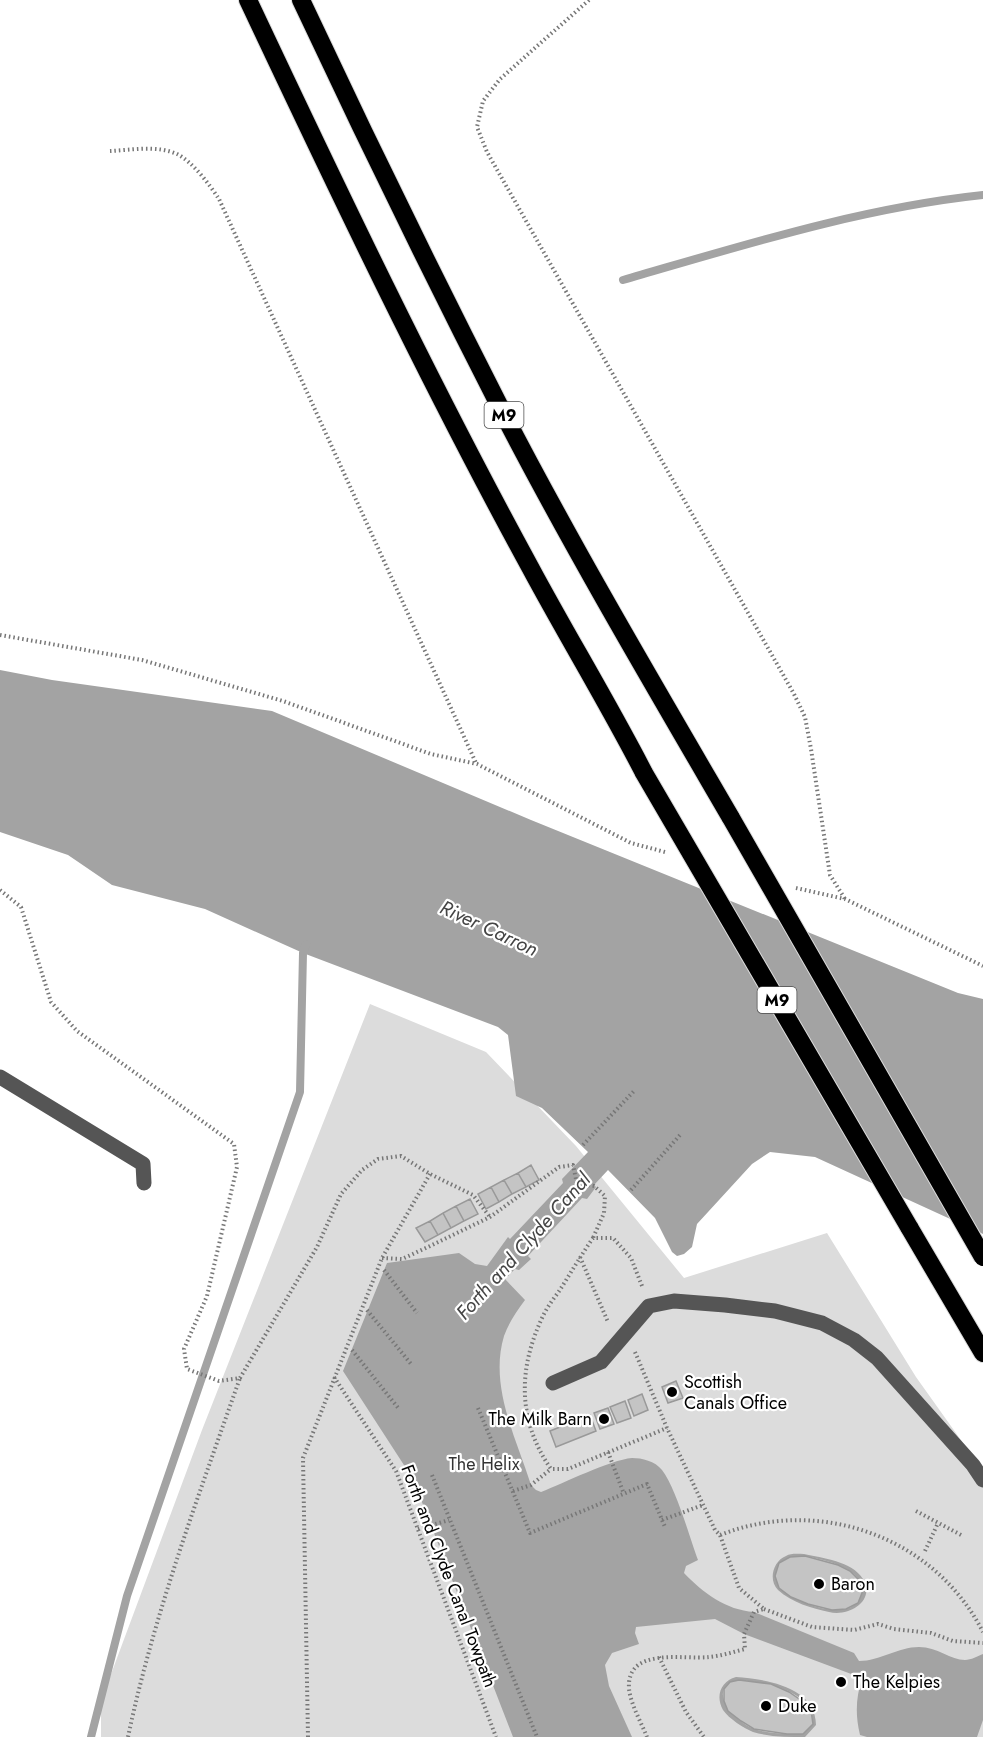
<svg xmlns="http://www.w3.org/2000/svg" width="983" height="1737" font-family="Jost,sans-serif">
<rect width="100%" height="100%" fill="#fff"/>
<path fill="#dcdcdc" d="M370,1004L486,1052L576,1146L684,1278L827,1233L916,1377L983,1471V1737H101V1701L202,1430Z"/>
<path fill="#a3a3a3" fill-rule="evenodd" d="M0,670L52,680L272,711L531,820L958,993L983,999V1234L815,1157L770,1152L752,1164L697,1224L692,1247L684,1254L677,1256L672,1252L655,1218L608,1170L594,1185L596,1187L587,1199L582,1198L528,1256L531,1259L519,1270L515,1269L505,1279L525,1300C517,1311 509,1322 504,1336C489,1386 516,1438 531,1485L536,1490L541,1492C564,1483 610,1460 632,1458C642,1458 655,1461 662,1470C676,1488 689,1536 698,1560L686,1566L684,1573C703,1593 726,1610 754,1612L854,1653L859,1661C880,1661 898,1647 919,1647C937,1647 951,1660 965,1660C971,1660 978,1656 983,1654V1720L977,1737H867L860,1735C855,1714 856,1698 862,1678L744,1634L715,1619L636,1627L635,1633L639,1644L612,1653L605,1665L609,1686L632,1737H513L413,1479L343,1371L387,1263L459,1253L475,1264L487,1266L508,1237L510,1239L563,1183L562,1179L588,1152L542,1108L516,1096L508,1035L498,1027L303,953L205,909L112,885L68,855L0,832Z
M804,1554C822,1558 852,1561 863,1579C876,1601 849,1617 829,1612C812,1608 792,1603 778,1590C768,1580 773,1561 786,1556C791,1553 798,1554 804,1554ZM805,1556C823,1560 848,1564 859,1580C862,1585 863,1592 860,1597C852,1616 826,1610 811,1605C798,1600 786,1585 775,1576L779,1563L790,1557Z
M736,1677C766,1679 816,1687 816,1725L805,1737C788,1737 770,1737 753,1732C744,1728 729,1719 723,1710C715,1696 721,1681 736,1677ZM739,1680C765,1682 813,1690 813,1724L802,1734C787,1734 770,1734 754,1729C736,1722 703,1688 739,1680Z"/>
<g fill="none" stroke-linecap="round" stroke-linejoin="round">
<path stroke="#a3a3a3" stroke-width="8" d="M623,280C741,246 860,208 983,195
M91,1737L127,1596L300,1092L303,953L306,944"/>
</g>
<path fill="#c4c4c4" stroke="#999" stroke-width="1.5" d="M531,1165L539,1180L526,1187L518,1173Z
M518,1173L526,1187L512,1194L504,1180Z
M504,1180L512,1194L499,1202L491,1187Z
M491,1187L499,1202L486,1209L478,1194Z
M470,1199L478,1214L464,1221L456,1206Z
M456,1206L464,1221L451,1228L443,1213Z
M443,1213L451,1228L438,1235L430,1221Z
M430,1221L438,1235L425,1242L416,1228Z
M676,1381L683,1398L668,1403L662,1387Z
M642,1394L648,1410L634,1416L628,1400Z
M625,1401L631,1418L617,1423L610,1407Z
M608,1408L614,1424L600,1429L594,1413Z
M590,1415L596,1431L556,1447L550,1431Z
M805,1556L838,1565L850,1571L860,1581L862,1593L858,1603L846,1609L832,1610L808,1604L791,1597L779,1588L775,1576L779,1563L790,1557Z
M739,1680L771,1684L789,1692L802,1701L811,1711L813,1724L803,1734H787L754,1729L741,1721L728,1711L724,1701V1689L730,1682Z"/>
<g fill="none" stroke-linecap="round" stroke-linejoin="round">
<defs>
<path id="highway" d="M248,0C338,191 429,382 530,567C567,636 608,703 644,773
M301,0C366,139 433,276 503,413C574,550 653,684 731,818
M909,1227L983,1353"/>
</defs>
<use href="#highway" stroke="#dbdbdb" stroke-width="20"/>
<path stroke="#777" stroke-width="4" stroke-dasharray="1.5 3" stroke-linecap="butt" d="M589,0L500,79L483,101L477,127L487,152L794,694L805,717L811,749L830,875L845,899
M110,151C131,150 157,145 177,154C193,162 209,184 219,199L476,763
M0,635L142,660L283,701L431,754L477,764L631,843L665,852
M796,888L845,899L983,966
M0,890L21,907L51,1002L77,1031L234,1144L237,1167L207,1296L184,1349L187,1369L219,1381L240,1378L317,1247L341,1194L362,1170L378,1159L401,1156L430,1174L473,1195L490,1217
M583,1145L635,1090
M631,1190L680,1135
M580,1257L608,1322
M382,1258L402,1259L428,1247L490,1217L559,1167L573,1165L577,1184L594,1186L605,1196L604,1213L593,1238
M384,1270L417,1313
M642,1286L631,1258L613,1238H593C582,1254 573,1269 563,1285C557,1295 548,1305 543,1316C518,1368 517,1420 551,1469H568L667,1428
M367,1310L411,1364
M352,1350L399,1409
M635,1352L667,1428L715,1530L720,1535C819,1496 934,1536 983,1632
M334,1377L396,1471L496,1737
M478,1408L530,1533L647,1484L665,1527
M608,1452L624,1494
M432,1475L537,1737
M513,1491L531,1485L551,1469
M916,1511L963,1536
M662,1520L703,1505
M418,1529L449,1520
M925,1551L938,1523
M764,1609L812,1627L854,1630L878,1624L894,1629L931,1633L953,1641L983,1643
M659,1657L686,1712L704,1737
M128,1737C154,1614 198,1497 240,1378
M308,1737L303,1458L382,1258L430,1174
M647,1737C641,1722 631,1705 629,1689C626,1646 684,1660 709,1657C721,1656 733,1652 745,1649L744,1634L754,1612L764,1609L739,1588L720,1535"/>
<path stroke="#555" stroke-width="15" d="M0,1077L143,1164L144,1183
M553,1383L601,1362L649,1306L674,1301L725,1305L775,1311L822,1323L854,1340L877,1358L973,1465L983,1480"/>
<use href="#highway" stroke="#000" stroke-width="18"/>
<defs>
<path id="highway-bridge" d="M644,773L909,1227
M731,818L983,1257"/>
</defs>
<use href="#highway-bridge" stroke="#dbdbdb" stroke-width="20" stroke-linecap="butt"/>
<use href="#highway-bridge" stroke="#000" stroke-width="18"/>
</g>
<g fill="#000" stroke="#fff" stroke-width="2">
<circle cx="672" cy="1392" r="6"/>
<circle cx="604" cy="1419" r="6"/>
<circle cx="819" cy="1584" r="6"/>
<circle cx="841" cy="1682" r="6"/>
<circle cx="766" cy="1706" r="6"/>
</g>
<g text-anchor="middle" stroke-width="4.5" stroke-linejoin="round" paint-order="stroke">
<g fill="#fff" stroke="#4c4c4c" stroke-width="1.5">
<rect x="484.5" y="402" width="39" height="26" rx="4.5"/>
<rect x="757.5" y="987" width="39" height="26" rx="4.5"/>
</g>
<g font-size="16" font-weight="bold" fill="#000">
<text x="504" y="421">M9</text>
<text x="777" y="1006">M9</text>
</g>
<g font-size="18" fill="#000" stroke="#fff" text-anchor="start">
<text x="684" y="1388">Scottish<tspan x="684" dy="21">Canals Office</tspan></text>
<text x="592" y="1425" text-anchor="end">The Milk Barn</text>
<text x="831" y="1590">Baron</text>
<text x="853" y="1688">The Kelpies</text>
<text x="778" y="1712">Duke</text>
</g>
<g font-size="18" fill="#333" stroke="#fff">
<text x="484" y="1470">The Helix</text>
</g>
<g font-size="18" fill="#000" stroke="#fff">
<text transform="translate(449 1576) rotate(69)" y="6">Forth and Clyde Canal Towpath</text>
</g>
<g font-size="20" font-style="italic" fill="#444" stroke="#fff">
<text transform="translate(489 928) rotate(25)" y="7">River Carron</text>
<text transform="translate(523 1246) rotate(-48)" y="7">Forth and Clyde Canal</text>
</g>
</g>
</svg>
